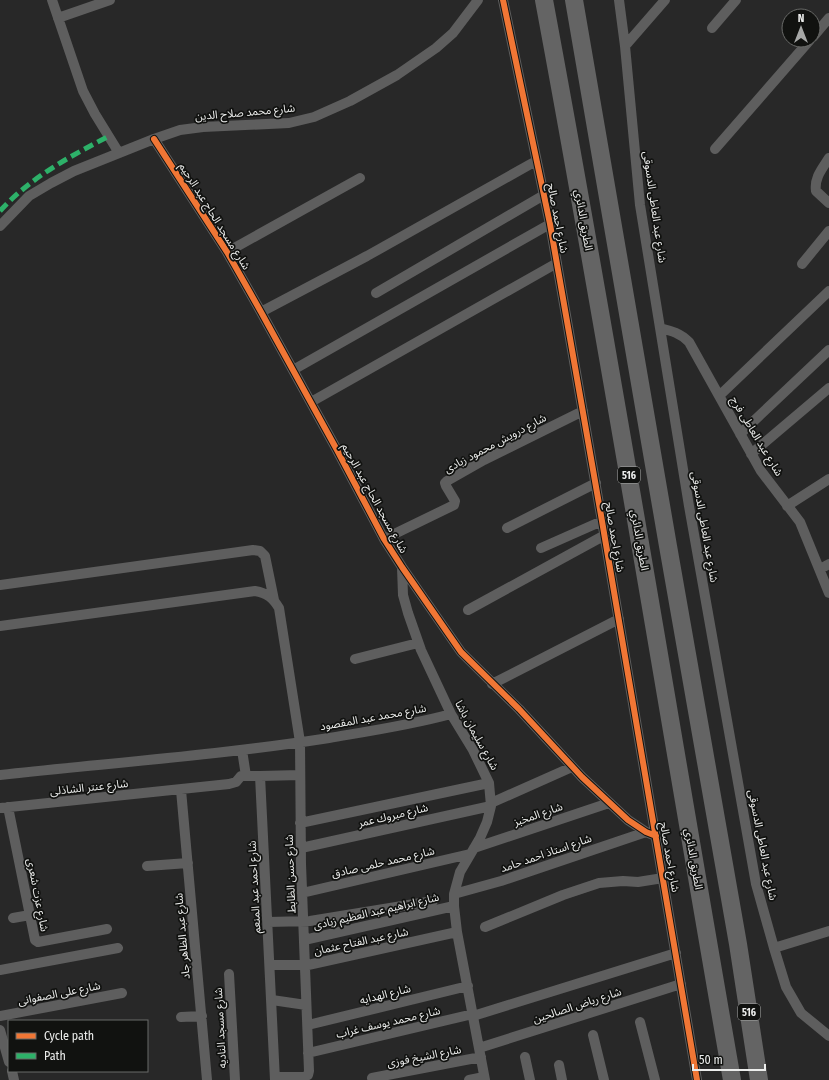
<svg xmlns="http://www.w3.org/2000/svg" width="829" height="1080" font-family="'Fira Sans Condensed','Noto Sans Arabic',sans-serif">
<rect width="100%" height="100%" fill="#282828"/>
<g fill="none" stroke-linecap="round" stroke-linejoin="round">
<path stroke="#5e5e5e" stroke-width="10" d="M52,0L83,91L95,114L119,153
M503,0L550,224L602,521L697,1080
M619,0L625,46L640,205L689,506L756,884L774,948L786,987L801,1013L829,1036
M58,18L110,0
M712,28L736,0
M813,37L829,18
M625,46L665,0
M154,139L227,252L261,312L337,450L384,539L402,567L461,652L519,709L582,777L628,820L646,832L656,836
M715,149L810,40
M829,158C822,169 814,178 816,191L829,203
M0,226L29,196L51,183L74,171L154,139L180,130L203,127L289,123L314,117L350,101L397,75L436,48L453,33L478,0
M227,252L360,178
M802,264L829,231
M376,293L544,195
M261,312L367,256L536,161
M660,328C672,331 680,333 689,342L761,471L800,522L829,593
M293,370L550,224
M719,396L829,291
M311,402L557,263
M740,434L829,350
M751,454L829,388
M787,506L829,479
M507,528L596,483
M384,539L454,505L455,501L446,486L445,483L447,481L484,460L583,411
M541,548L602,521
M402,567L403,595L408,613L421,650L451,714L473,750L489,783L491,806L487,822L480,838L460,872L454,894V906L457,932L485,1080
M820,569L829,564
M0,585L253,550L260,551L265,556L274,600
M468,610L605,535
M0,626L255,591C267,593 273,598 279,608L300,742L301,864L309,1071L308,1075L304,1077H275
M355,659L418,643
M492,684L619,619
M242,750L246,776
M0,775C110,763 220,755 329,738C370,731 411,725 451,714
M260,776L300,775
M181,790L207,1080
M491,803L572,767
M8,807L35,940L38,942L107,929
M0,808L229,784L236,782L241,776H260L275,1080
M300,823L489,783
M301,848L491,806
M474,848L609,803
M147,866L188,863
M302,893L470,854
M454,894L501,881L646,832
M13,918L30,915
M268,922L310,921L433,901
M485,927L563,895L599,883L623,881L638,882L663,878
M304,940L454,906
M774,948L829,931
M270,965H308L457,932
M0,970L118,948
M229,974L235,1080
M272,1000L306,1005
M0,1016L122,993
M473,1016L676,953
M181,1017L202,1016
M640,1022L655,1080
M308,1025L468,986
M0,1030L9,1062
M593,1035L604,1080
M479,1048L681,984
M308,1053L473,1014
M525,1057L530,1080
M559,1065L562,1080
M12,1071L14,1080
M372,1078L481,1057
M469,1080L484,1077"/>
<path stroke="#646464" stroke-width="18" d="M544,0C611,359 669,720 732,1080
M574,0L668,546L738,944L759,1080"/>
<path stroke="#2db169" stroke-width="5" stroke-dasharray="10 5" stroke-linecap="butt" d="M0,211C31,177 69,157 109,136"/>
<defs>
<path id="cycleway" d="M503,0L550,224L602,521L697,1080
M154,139L227,252L261,312L337,450L384,539L402,567L461,652L519,709L582,777L628,820L646,832L656,836"/>
</defs>
<use href="#cycleway" stroke="#111210" stroke-width="8"/>
<use href="#cycleway" stroke="#f07635" stroke-width="6"/>
</g>
<g text-anchor="middle" stroke-width="3.5" stroke-linejoin="round" paint-order="stroke">
<g fill="#111210" stroke="#aaabaa" stroke-width="1">
<rect x="618" y="467" width="22" height="16" rx="3"/>
<rect x="738" y="1004" width="22" height="16" rx="3"/>
</g>
<g font-size="10" font-weight="bold" fill="#ecedec">
<text x="629" y="479">516</text>
<text x="749" y="1016">516</text>
</g>
<g font-size="11" fill="#ecedec" stroke="#111210">
<text transform="translate(245 112) rotate(-5)" y="4">شارع محمد صلاح الدين</text>
<text transform="translate(655 207) rotate(82)" y="4">شارع عبد العاطى الدسوقى</text>
<text transform="translate(215 216) rotate(58)" y="4">شارع مسجد الحاج عبد الرحيم</text>
<text transform="translate(558 218) rotate(79)" y="4">شارع احمد صالح</text>
<text transform="translate(584 220) rotate(80)" y="4">الطريق الدائري</text>
<text transform="translate(757 436) rotate(59)" y="4">شارع عبد العاطى فرج</text>
<text transform="translate(495 443) rotate(-28)" y="4">شارع درويش محمود زبادى</text>
<text transform="translate(375 498) rotate(61)" y="4">شارع مسجد الحاج عبد الرحيم</text>
<text transform="translate(705 527) rotate(80)" y="4">شارع عبد العاطى الدسوقى</text>
<text transform="translate(615 537) rotate(80)" y="4">شارع احمد صالح</text>
<text transform="translate(640 540) rotate(80)" y="4">الطريق الدائري</text>
<text transform="translate(373 717) rotate(-10)" y="4">شارع محمد عبد المقصود</text>
<text transform="translate(477 735) rotate(61)" y="4">شارع سليمان باشا</text>
<text transform="translate(89 787) rotate(-6)" y="4">شارع عنتر الشاذلى</text>
<text transform="translate(538 814) rotate(-19)" y="4">شارع المخبز</text>
<text transform="translate(393 815) rotate(-13)" y="4">شارع مبروك عمر</text>
<text transform="translate(763 845) rotate(79)" y="4">شارع عبد العاطى الدسوقى</text>
<text transform="translate(546 853) rotate(-19)" y="4">شارع استاذ احمد حامد</text>
<text transform="translate(670 857) rotate(80)" y="4">شارع احمد صالح</text>
<text transform="translate(694 859) rotate(80)" y="4">الطريق الدائري</text>
<text transform="translate(383 862) rotate(-13)" y="4">شارع محمد حلمى صادق</text>
<text transform="translate(290 874) rotate(-92)" y="4">شارع حسن الظابط</text>
<text transform="translate(254 887) rotate(-93)" y="4">شارع احمد عبد المنعم</text>
<text transform="translate(38 895) rotate(79)" y="4">شارع عزت شعرى</text>
<text transform="translate(376 911) rotate(-13)" y="4">شارع ابراهيم عبد العظيم زبادى</text>
<text transform="translate(182 936) rotate(-95)" y="4">شارع عبد الظاهر جاد</text>
<text transform="translate(361 941) rotate(-12)" y="4">شارع عبد الفتاح عثمان</text>
<text transform="translate(59 993) rotate(-11)" y="4">شارع على الصفوانى</text>
<text transform="translate(385 994) rotate(-14)" y="4">شارع الهدايه</text>
<text transform="translate(577 1005) rotate(-18)" y="4">شارع رياض الصالحين</text>
<text transform="translate(388 1022) rotate(-13)" y="4">شارع محمد يوسف غراب</text>
<text transform="translate(220 1028) rotate(-93)" y="4">شارع مسجد الناديه</text>
<text transform="translate(424 1056) rotate(-11)" y="4">شارع الشيخ فوزى</text>
</g>
</g>
<rect x="8" y="1020" width="140" height="52" fill="#111210" stroke="#696a68"/>
<rect x="16" y="1033" width="20" height="6" fill="#f07635" stroke="#696a68"/>
<text x="44" y="1040" font-size="12" fill="#ecedec">Cycle path</text>
<rect x="16" y="1053" width="20" height="6" fill="#2db169" stroke="#696a68"/>
<text x="44" y="1060" font-size="12" fill="#ecedec">Path</text>
<g transform="translate(801 28)"><circle r="19" fill="#111210" stroke="#696a68"/>
<path d="M0-3L7 15L0 10L-7 15Z" fill="#a7a8a7"/>
<text y="-6" font-size="11" font-weight="bold" text-anchor="middle" fill="#ecedec">N</text>
</g>
<path d="M693 1064v6h72v-6" fill="none" stroke="#ecedec" stroke-width="2"/>
<text x="699" y="1064" font-size="12" fill="#ecedec" stroke="#111210" stroke-width="3" paint-order="stroke">50 m</text>
</svg>
